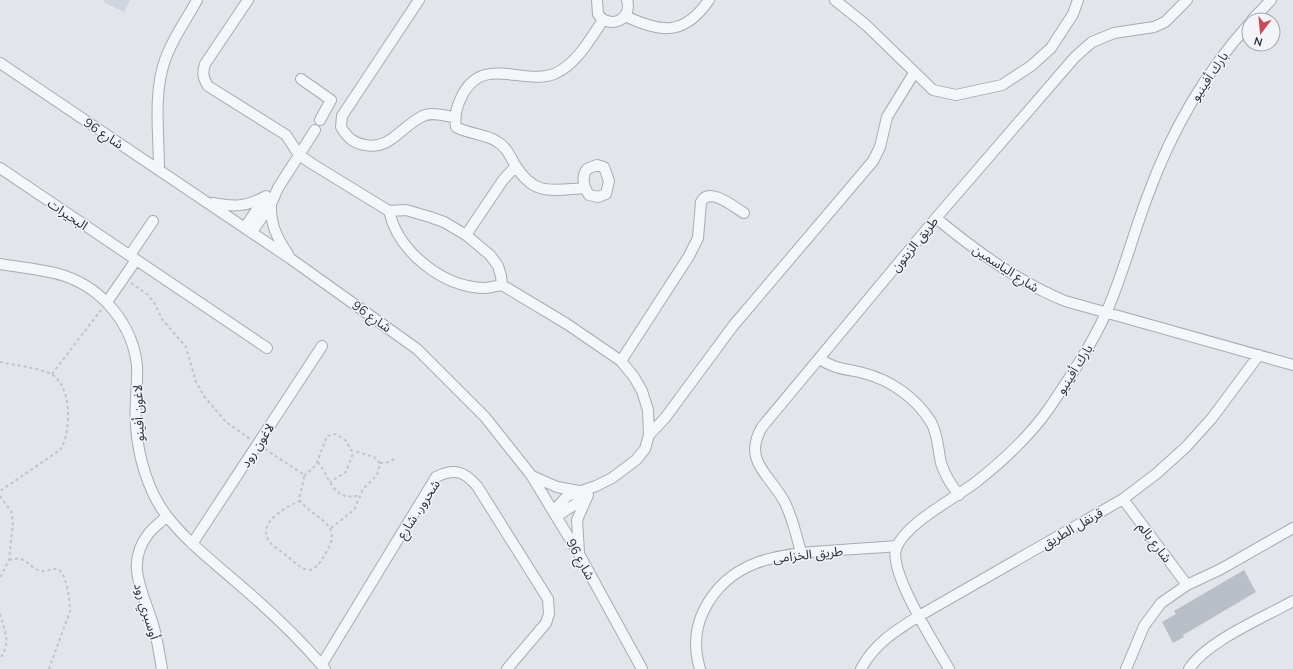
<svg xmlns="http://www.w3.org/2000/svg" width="1293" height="669" font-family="'Nunito Sans','Noto Sans Arabic',sans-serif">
<rect width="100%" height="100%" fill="#e2e5ea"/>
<path fill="#d0d4dc" d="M104,0H130L124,12L103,2Z"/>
<path fill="#b9bec7" d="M1244,570L1256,592L1183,635L1184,637L1173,643L1162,622L1176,614L1174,611Z"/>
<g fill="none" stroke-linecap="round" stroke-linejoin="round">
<defs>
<path id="minor" d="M248,0L205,64C202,73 203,78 208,86L286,135L299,155L314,165L389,211L406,210L430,217L444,222L466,235L490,255L498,266L501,276L502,285L567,324L621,361L634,377L642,391L648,410L649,435L645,449L636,460L612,478L596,486L567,496L554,511
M419,0L342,116L341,127C347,137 353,143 365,145C390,150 401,127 421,117C430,111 444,116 454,117
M597,0L598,14C609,30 633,20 627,0
M835,0L866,25L933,90L956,95L1002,85L1031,66L1051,48L1073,14L1078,0
M625,16C662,33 684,36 709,0
M1252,20L1271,0
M0,63L291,259L417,349L485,417L531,475L579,554L642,669
M301,79L331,100L320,120
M597,165L604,167L609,181L606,194L598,197L589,195C584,187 581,177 587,169Z
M0,168L267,348
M159,170C159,134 153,94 165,60C172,39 187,19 197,0
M585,188C552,190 535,197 515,165C510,156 506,146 496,141C486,134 468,134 456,127C454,116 456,108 461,98C481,53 523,86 554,74C576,65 591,38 603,20
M213,203C233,207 247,207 266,196
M271,204C270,224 277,238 288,254
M389,211C398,251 442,287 484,288C490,288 496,286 502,285
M936,218C976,251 1017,281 1065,301L1293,365
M245,227L264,199
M252,232L271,204L278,188L315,130
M466,235L503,180L516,166
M130,255L153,221
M0,264C22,268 44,269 65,276C103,289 133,325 137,366C138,386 134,406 136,426C138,456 148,492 167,516C186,541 211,560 235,581C267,608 298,637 325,669
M107,302L136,260
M820,359C834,369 847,369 863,373C891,380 916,398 931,422C938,434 938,450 941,463C945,476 951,485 959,495
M621,361L689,256L698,238L701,202C709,186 734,207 744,213
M649,435L665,418L733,326L873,161L880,147L887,117L914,73
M532,476L557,487L579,491
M1123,499L1187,585
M557,516L585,498
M192,544L322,346
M579,552L577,520L588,495
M801,553C797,537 793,520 786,505C773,476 741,463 762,427L936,218L1075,57L1092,42L1114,33L1154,27L1165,22L1187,0
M322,664L436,477C454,468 464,471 477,486L548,599L549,614L546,623L507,669
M162,669C159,653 157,636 152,621C142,590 125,563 149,533C154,527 161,522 167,516
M700,669C694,649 695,628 704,610C729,560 778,554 827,551C850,549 874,548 897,546
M861,669C874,644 895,631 919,616L1123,499L1156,474L1186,447L1212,418L1259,355
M949,669C936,646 889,573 896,549C904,524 954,499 976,482C1004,460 1030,436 1050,407C1070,377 1091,346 1106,313C1123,275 1133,234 1148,195C1171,132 1204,74 1249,24
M1126,669L1144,626L1161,603L1187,585L1221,569L1293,528
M1189,669C1207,641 1263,618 1293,601"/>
</defs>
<use href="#minor" stroke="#a7abb4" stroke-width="12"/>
<path stroke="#c0c3c9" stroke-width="2" stroke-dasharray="3 3" stroke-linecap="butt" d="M131,283L148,295L155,304L162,319L186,347L196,382L204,396L226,422L250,439
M0,362C14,365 39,368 51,374C72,385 72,432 60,450L0,491
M52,374L101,310
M265,449L303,474L304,478L299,499C312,519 344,522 327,551C322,559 319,567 310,570C300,569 294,562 287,556C281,551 269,544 267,537C260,521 289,505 300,501
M318,462C331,479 333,503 360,495
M380,463L390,462L396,457
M304,476L316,465L327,436L336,434L346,441L353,453L346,472L330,482
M0,496L11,511L13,522L9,560L0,578
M331,528L354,510L363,489L377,475L380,463L374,457L354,451
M9,560C27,555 27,567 41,571C46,572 52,568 57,569C67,572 70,602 70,611L49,669
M0,614C4,629 12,644 0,658"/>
<use href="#minor" stroke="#f5f6f9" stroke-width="10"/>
</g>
<g text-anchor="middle" stroke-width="3" stroke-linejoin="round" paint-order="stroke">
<g font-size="13" fill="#2a3142" stroke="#f2f4f8">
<text transform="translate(1209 76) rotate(-56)" y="5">بارك أفينيو</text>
<text transform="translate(104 133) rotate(34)" y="5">شارع 96</text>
<text transform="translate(68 214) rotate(34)" y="5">البحيرات</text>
<text transform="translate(914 244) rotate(-51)" y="5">طريق الزيتون</text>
<text transform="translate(1006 268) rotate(33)" y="5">شارع الياسمين</text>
<text transform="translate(372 316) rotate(35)" y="5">شارع 96</text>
<text transform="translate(1074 369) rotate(-58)" y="5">بارك أفينيو</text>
<text transform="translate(138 413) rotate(-92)" y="5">لاغون أفينو</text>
<text transform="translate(257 445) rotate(-57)" y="5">لاغون رود</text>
<text transform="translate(418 509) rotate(-57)" y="5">شحرور، شارع</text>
<text transform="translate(1072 528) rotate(-30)" y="5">قرنفل الطريق</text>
<text transform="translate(1155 542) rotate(53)" y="5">شارع بالم</text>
<text transform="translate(808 554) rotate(-6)" y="5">طريق الخزامى</text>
<text transform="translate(581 559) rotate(61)" y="5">شارع 96</text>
<text transform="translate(147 611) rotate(73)" y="5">أوسبري رود</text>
</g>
</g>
<g transform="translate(1261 32) rotate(196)"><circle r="19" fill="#f2f4f8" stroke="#a2a6af"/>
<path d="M0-3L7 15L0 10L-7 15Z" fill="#cd4955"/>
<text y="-6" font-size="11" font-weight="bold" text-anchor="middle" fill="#2a3142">N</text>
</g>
</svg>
